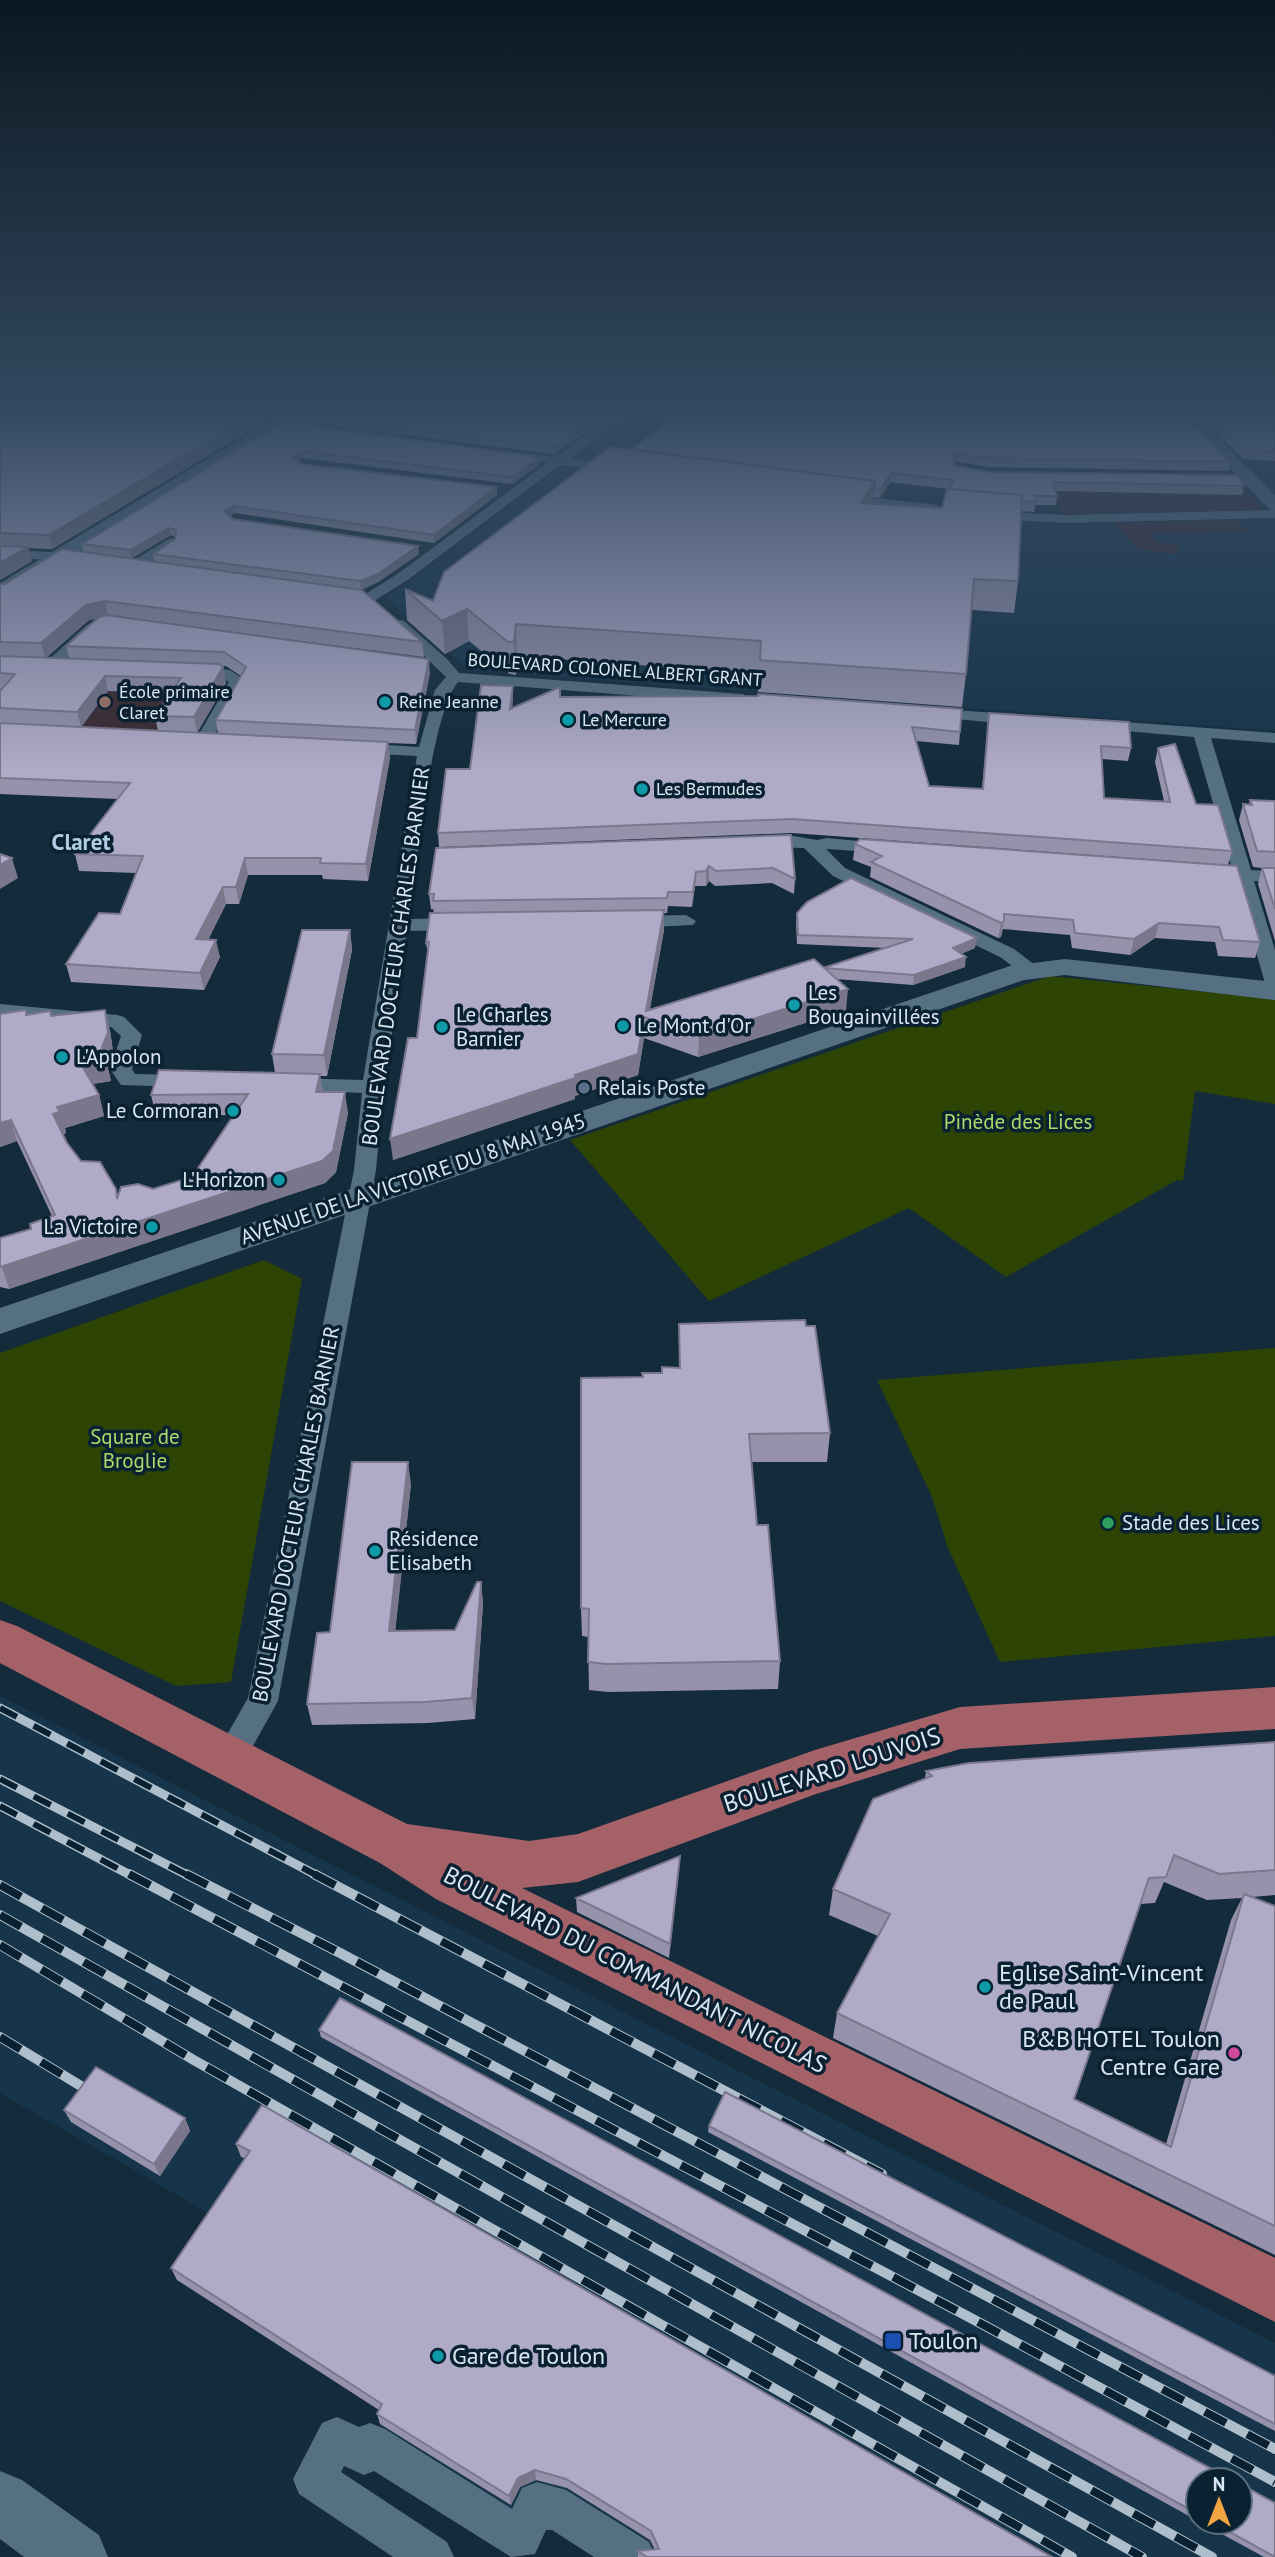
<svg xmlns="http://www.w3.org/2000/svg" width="1275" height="2557" font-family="'PT Sans',sans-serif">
<rect width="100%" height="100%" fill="#142b3c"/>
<path fill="#16344a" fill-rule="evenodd" d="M565,465L1007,522L1068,524L1275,521V731L469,670L386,598Z
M0,1696L1275,2343V2557H634L551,2506L520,2539L370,2444L385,2415L217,2218L0,2093ZM1198,2480H1240V2522H1198Z"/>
<path fill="#3c2a32" d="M1033,483L1242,485L1263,508L1258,510L1063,514L1060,506L1041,505Z
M1237,520L1248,532L1150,534L1156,542L1180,545L1175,554L1137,549L1114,523Z
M0,672L216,678L184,733L0,724Z"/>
<path fill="#2d4405" d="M1050,976L1275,999V1104L1195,1091L1183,1181L1177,1180L1006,1277L909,1208L709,1301L570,1140Z
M264,1260L302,1279L231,1682L176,1686L0,1601V1353Z
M1275,1348V1636L1000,1662L948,1548L932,1497L877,1380Z"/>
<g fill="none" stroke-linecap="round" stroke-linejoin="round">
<path fill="#567083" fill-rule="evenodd" d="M616,414L627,416L569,459L618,465L622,466V472L560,465L409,579L374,601H364V595L399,573L547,463L504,457V451L555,457Z
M841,494L937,505L943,509L937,513L836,501V495Z
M1275,510V518L1066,523L987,519L981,515L987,511L1066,515Z
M170,538L175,539V545L141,568H131V562Z
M0,549L80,554L87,558L80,562L0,557Z
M399,620L404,621L447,659L459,673L743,694L751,699L743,704L458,682C431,714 416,870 409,919L460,918L470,924L460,930L407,931L384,1087L376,1170L278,1701L240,1769L229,1773L218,1769L213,1759L248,1698L354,1170L362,1093L290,1090L282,1089L279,1084L282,1079L290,1078L363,1080L417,756L357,753L349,748L357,743L419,747L435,690L446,677L394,627L392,624L394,621Z
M92,624L99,628L97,631L56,668H46L43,665L46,662L87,625Z
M192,666L230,670L246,681L211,741L203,746L195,741L229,682L221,677L187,674L184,671L187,668Z
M929,708L1022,715L1030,720L1022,725L923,716L921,713Z
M1097,720L1275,733V743L1211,738L1251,870L1275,871V883L1254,881L1275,950V989L1268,987L1265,983L1235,880L1208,879L1199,873L1208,867L1232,869L1194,737L1091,728L1089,725L1091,722Z
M794,836L817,840L827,838L892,844L895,848L892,852L886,853L826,849L845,868L1014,949L1040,969L1037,973C1022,977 1012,965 1000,957L833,876L804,848L758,847L749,842L758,837Z
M686,915L696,921L693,925L630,928L620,922L630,916Z
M0,1004L117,1015L124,1017L142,1035L132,1069L135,1074L187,1075L195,1076L198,1081L195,1086L187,1087L121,1085L110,1069L121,1036L111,1027L0,1016Z
M337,2417L359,2427L370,2423L385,2429L512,2509L522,2488L537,2482L566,2490L649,2542L656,2557H594L552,2530H546L535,2554L511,2557L374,2471L364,2475L344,2466L341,2472L447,2542L454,2557H393L299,2494L293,2479L322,2423Z"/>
<path fill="#567083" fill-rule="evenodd" d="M283,414H303L7,596L0,598V583Z
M1177,414H1195L1275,495V511L1269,509Z
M1065,959L1275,982V1000L1065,975L1024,980L0,1334V1308L1010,966Z
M0,2471L22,2480L99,2535L108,2557H24L0,2539Z"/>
<path fill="#a56168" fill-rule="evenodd" d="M0,1620L17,1626L407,1824L529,1841L578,1834L815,1750L960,1707L1275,1687V1729L960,1749L816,1794L578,1882L522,1888L1275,2258V2322L436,1899L380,1863L0,1663Z"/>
<defs>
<path id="rail-far1" d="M0,1708L318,1876
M0,1779L189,1876
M0,1806L132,1876"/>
<path id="rail" d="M129,1874L967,2316L1275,2482
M186,1874L342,1954L1275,2449
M314,1874L882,2174
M0,1885L1212,2557
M0,1915L1142,2557
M0,1945L192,2059L1072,2557
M0,2037L81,2086"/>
</defs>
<use href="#rail-far1" stroke="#aebecb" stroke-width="9"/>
<use href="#rail" stroke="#aebecb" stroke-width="10"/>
<use href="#rail-far1" stroke="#0a2131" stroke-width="6" stroke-dasharray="19" stroke-linecap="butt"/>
<use href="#rail" stroke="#0a2131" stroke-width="8" stroke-dasharray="24" stroke-linecap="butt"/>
</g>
<path fill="#9692ac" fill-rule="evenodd" d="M0,414H259L260,424L52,549L28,548L32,561L0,580Z
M304,414L600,422L554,454L305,422L309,425L539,465L512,484L302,458L298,461L301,464L497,487V495L434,543L235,513L230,516L233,519L418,546L419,554L378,582L361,590L422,642L424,657L108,616L430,673L416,744L388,743L390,758L368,881L323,879L322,875H248L239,904H226L208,940L220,957L204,990L71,982L66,964L120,914L136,873L79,871L75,854L118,799L0,794V691L2,689H0V584H5L83,552L82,544ZM171,535L175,537V539L153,554L154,561L132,558ZM99,618L66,646L69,658H46L89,620ZM220,666H226L241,676L216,720L218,734L197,733L226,683L223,667ZM108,691L170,693L155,716L158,731L81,727Z
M672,414H1184L1230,462L1229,471L989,467L958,462L954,464L955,466L990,472L1244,486L1242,495L1056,491L1057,496L1056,505H1035L1034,512L1021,511L1018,581L1014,613L972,610L966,674L962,707L758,692L759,674L517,656L516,675L510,674L469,641L445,654L407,620L405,589L433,601L674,417ZM890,482L948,489L942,508L873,504V497L880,498Z
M1198,414H1275V461L1243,459Z
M758,696L960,732L959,745L916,741L929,786L982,789L989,713L1131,748L1128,761L1102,759L1104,798L1164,801L1155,762L1158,748L1196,804L1232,851L1228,865L792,833L439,847L438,833L470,769L513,698L512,708L561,697Z
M1250,800L1275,801V941L1258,884L1262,868L1253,867L1239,820L1243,804L1249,805Z
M791,835L795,879L794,894L772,883L715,886L709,881L706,886H695L692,907L668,906L667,913H664V930L650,1009L823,968L886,948L797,944L796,923L797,913L975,948L961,954L965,967L913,985L836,979L846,1010L698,1057L644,1038L638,1075L575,1096V1099L393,1160L417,1038L428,956L426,943L434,913L433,909H431L429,894Z
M855,844L1237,866L1260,942L1255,958L1218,956L1215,942L1155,938L1130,955L1072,948L1070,935L1003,929L1001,937L998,938L870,877L871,867L853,860Z
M350,930L352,950L327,1076H320L323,1092L348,1113L336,1172L325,1183L9,1289L0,1287V1238L31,1229L52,1216L17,1141L0,1147L27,1015L50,1011L52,1016L110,1030L113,1052L108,1068L111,1081L93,1084L99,1095L104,1116L65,1128L66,1133L63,1135L67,1143L81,1161L116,1189L118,1196L153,1189L192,1177L233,1115L156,1116L151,1095L275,1073L272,1054Z
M679,1324L830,1433L827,1462H752L757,1525L780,1661L778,1689L608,1692L589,1690L588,1637L582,1636L581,1608L642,1377L662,1373L679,1368Z
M411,1484L395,1631L455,1630L481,1582L483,1604L475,1719L428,1723L312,1725L307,1704L330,1632Z
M1275,1742V1895L1252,1897L1275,1906V2255L833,2038L837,2013L878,1936L829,1915L833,1889L925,1779L926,1771ZM1164,1882L1207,1900L1242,1898L1231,1920L1166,2144L1074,2099L1140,1904L1155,1903Z
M679,1870L669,1958L577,1912L576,1898Z
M319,2030L1198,2480V2521L321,2037Z
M262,2105L1052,2557H638V2551L655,2550L650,2540L567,2488L536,2480L520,2487L511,2505L380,2424L377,2414L379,2410L177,2280L171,2268L245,2158L241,2157L236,2144Z
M64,2110L185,2118L190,2131L160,2176L71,2122Z
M709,2126L1275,2376V2431L708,2132Z
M1200,2522H1240L1275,2557H1264Z"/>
<path fill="#7a778c" d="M254,414H259L260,424L52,549L49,535Z
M600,415V422L554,454V447Z
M301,451L302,458L294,464L293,457Z
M959,454L958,462L952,464L953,455Z
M539,457V465L512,484V477Z
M891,473L890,482L880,498L881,489Z
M875,481L872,510L861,503Z
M497,487V495L434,543V535Z
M234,506L235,513L226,519L224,511Z
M169,528L171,535L131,558L130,550Z
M418,546L419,554L378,582L361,590L360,581Z
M28,547L32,561L0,580V563Z
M105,601L108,615L89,620L45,658L41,643L86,605Z
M467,609L469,641L445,654L442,621Z
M516,624L517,656L516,675L514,642Z
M429,659L430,673L416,744L415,730Z
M223,667L226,683L197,733L194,717Z
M105,676L108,691L81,727L77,712Z
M513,686V698L511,722L510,709Z
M388,742L390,758L368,881L366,864Z
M12,858L18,878L0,889V865Z
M245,858L248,875L239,904L236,887Z
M709,866V881L706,886V871Z
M696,872L695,886L692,907L693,892Z
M223,887L226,904L199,956L196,939Z
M664,910V930L648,1018L646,1011Z
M1004,921L1001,937L998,938L1001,923Z
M1159,923L1155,938L1130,955L1134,939Z
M350,930L352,950L327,1076L324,1055Z
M977,938L975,948L952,957L953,948Z
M216,940L220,957L204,990L200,973Z
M966,957L965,967L913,985L914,975Z
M848,989L846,1010L698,1057L699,1036Z
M105,1010L110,1030L113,1052L108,1068L111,1081L86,1085L81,1064L102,1047Z
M644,1017V1038L638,1075L575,1096V1099L393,1160L390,1139L575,1075Z
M320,1074L323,1094L316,1092Z
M345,1092L348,1113L336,1172L325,1183L9,1289L2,1267L322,1161Z
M99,1095L104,1116L65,1128L66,1133L59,1136L53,1114L57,1107Z
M11,1120L17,1141L0,1147V1123Z
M408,1462L411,1484L393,1653L389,1631Z
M481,1582L483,1604L475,1719L472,1698Z
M680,1856L679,1870L669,1958L670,1944Z
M185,2118L190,2131L160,2176L154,2164Z
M535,2470L536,2480L520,2487L511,2505L509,2496L518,2478Z"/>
<path fill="#afaac8" stroke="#7a778c" stroke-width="2" d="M114,414H254L49,535L0,533V425L112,421Z
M304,414H596L600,415L554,447L303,415L301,419L309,425L539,457L512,477L301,451L293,457L301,464L497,487L434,535L234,506L224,511L233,519L418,546L378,574L360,581L153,554L175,539L176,530L169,528L130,550L82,544L284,421L289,422Z
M677,414H1184L1230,462L990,458L959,454L953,455L955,466L990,472L1238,475L1244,486L1053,482L1057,496H1034L1036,502L1021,501L1022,495L950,489L953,480L891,473L881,489L874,488L875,481L632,449Z
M1208,414H1275V452L1245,450Z
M610,447L875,481L861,503L942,508L947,489L1022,495L1018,581L974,579L966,674L760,660L761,641L516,624L514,642H508L467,609L442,621L405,589L433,601L444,572Z
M0,546L28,547L0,563Z
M62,549L362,590L422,642L105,601L86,605L41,643L0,642V584H5Z
M106,615L429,659L415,730L216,720L246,667L224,652L66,646L99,617Z
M0,656L219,664L223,667L194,717L155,716L181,678L105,676L77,712L0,708V691L15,674L0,673Z
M481,685L513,686L510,709L560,687V697L758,696V694L962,709L960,732L912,727L929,786L983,789L989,713L1129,722L1131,748L1101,746L1104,798L1170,802L1158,748L1175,744L1196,804L1218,805L1232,851L792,819L438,833L446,769H470Z
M0,723L388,742L366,864L320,863L321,858H245L236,887H223L196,939L216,940L200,973L66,964L99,913L120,914L143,856L75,854L130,783L0,778Z
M1250,800L1275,801V852L1257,851L1243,804L1252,805Z
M791,835L795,879L773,868L716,871L709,866L706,871L696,872L693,892H668L667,898L433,901L434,894H429L436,848Z
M860,839L1237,866L1260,942L1223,940L1219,927L1159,923L1134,939L1075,933L1073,920L1004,914V921L1001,923L871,862L882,856L855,844Z
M0,854L12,858L0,865Z
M1262,868H1275V909Z
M851,878L977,938L953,948L966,957L914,975L823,968L913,939L798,935L797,913L807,902Z
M664,910L646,1011L814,959L848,989L699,1036L644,1017L638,1054L575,1075V1078L390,1139L408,1038H417L429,942L426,943L430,913Z
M302,930H350L324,1055L272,1054Z
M26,1010V1015L50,1011L51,1016L105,1010L108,1032L102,1047L106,1060L81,1064L99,1095L57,1107L60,1112L53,1114L67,1143L81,1161L100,1162L116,1189L117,1199L121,1187L138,1184L153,1189L192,1177L248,1094L151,1095L159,1070L320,1074L316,1092H345L333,1151L322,1161L0,1267V1238L31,1229L30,1224L55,1215L11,1120L0,1123V1014Z
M805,1320L806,1326H815L830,1433L749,1434L757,1525H768L780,1661L607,1664L588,1662L589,1609L581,1608V1378L643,1377L642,1373H662V1367L680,1368L679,1324Z
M352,1462H408L389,1631L455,1630L477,1582H481L472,1698L425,1702L307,1704L317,1633L330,1632Z
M1275,1742V1870L1219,1874L1174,1855L1166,1877L1149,1878L1074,2099L1171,2147L1244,1894L1275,1906V2226L837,2013L890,1914L833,1889L873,1799L932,1776L926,1771L969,1763Z
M680,1856L670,1944L576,1898Z
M340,1998L1232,2480H1198V2514L319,2030Z
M96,2067L185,2118L154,2164L64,2110Z
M725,2092L1275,2376V2424L709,2126Z
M262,2105L1052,2557H647L638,2551L659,2549L651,2531L566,2479L535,2470L518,2478L509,2496L377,2414L382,2404L171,2268L250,2151L236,2144Z
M1240,2484L1275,2503V2557L1212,2522H1240Z"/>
<linearGradient id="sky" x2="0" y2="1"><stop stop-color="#0b1821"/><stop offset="0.54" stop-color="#344a61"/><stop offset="1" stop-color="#344a61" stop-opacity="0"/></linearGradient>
<rect width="1275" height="772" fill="url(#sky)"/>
<circle fill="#8d6e63" stroke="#0a2131" stroke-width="2.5" cx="105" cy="702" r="7"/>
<g fill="#0f9aa8" stroke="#0a2131" stroke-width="2.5">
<circle cx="385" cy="702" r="7"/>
<circle cx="568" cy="720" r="7"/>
<circle cx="642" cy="789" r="7"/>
<circle cx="794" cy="1005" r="7"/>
<circle cx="623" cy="1026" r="7"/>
<circle cx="442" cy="1027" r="7"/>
<circle cx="62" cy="1057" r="7"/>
<circle cx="233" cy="1111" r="7"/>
<circle cx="279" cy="1180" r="7"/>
<circle cx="152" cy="1227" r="7"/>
<circle cx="375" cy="1551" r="7"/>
<circle cx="985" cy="1987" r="7"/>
<circle cx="438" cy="2356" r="7"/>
</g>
<circle fill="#5c6f8a" stroke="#0a2131" stroke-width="2.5" cx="584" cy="1088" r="7"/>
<circle fill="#2e9e5b" stroke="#0a2131" stroke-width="2.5" cx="1108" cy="1523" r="7"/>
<circle fill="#d1479c" stroke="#0a2131" stroke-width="2.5" cx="1234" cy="2053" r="7"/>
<rect fill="#1a4fb4" stroke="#0a2131" stroke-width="2.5" x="884" y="2332" width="18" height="18" rx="3.5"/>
<g text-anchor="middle" stroke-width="7" stroke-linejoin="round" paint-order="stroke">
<g font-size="18" fill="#d9e7f2" stroke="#0a2131">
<text transform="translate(615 670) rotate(4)" y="6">BOULEVARD COLONEL ALBERT GRANT</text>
</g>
<g font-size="18" fill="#d9e7f2" stroke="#0a2131" text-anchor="start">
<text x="119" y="698">École primaire<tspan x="119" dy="21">Claret</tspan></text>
<text x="399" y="708">Reine Jeanne</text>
<text x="582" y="726">Le Mercure</text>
<text x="656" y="795">Les Bermudes</text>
</g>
<g font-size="21" fill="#d9e7f2" stroke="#0a2131">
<text transform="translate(396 956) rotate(-82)" y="7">BOULEVARD DOCTEUR CHARLES BARNIER</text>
<text transform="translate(413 1179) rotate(-19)" y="7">AVENUE DE LA VICTOIRE DU 8 MAI 1945</text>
<text transform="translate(296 1514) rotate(-79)" y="7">BOULEVARD DOCTEUR CHARLES BARNIER</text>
</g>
<g font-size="21" fill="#d9e7f2" stroke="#0a2131" text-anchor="start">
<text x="808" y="1000">Les<tspan x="808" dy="24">Bougainvillées</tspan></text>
<text x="456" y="1022">Le Charles<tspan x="456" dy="24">Barnier</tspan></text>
<text x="637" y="1033">Le Mont d'Or</text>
<text x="76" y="1064">L'Appolon</text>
<text x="598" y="1095">Relais Poste</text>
<text x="219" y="1118" text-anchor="end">Le Cormoran</text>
<text x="265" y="1187" text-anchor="end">L'Horizon</text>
<text x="138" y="1234" text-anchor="end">La Victoire</text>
<text x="1122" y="1530">Stade des Lices</text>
<text x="389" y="1546">Résidence<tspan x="389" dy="24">Elisabeth</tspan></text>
</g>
<g font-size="21" fill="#abdb6a" stroke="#0a2131">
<text x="1018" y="1129">Pinède des Lices</text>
<text x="135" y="1444">Square de<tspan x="135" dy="24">Broglie</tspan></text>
</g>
<g font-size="23" font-weight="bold" fill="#b1cde3" stroke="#0a2131">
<text x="81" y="850">Claret</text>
</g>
<g font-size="24" fill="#d9e7f2" stroke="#0a2131">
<text transform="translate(832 1770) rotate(-18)" y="8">BOULEVARD LOUVOIS</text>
<text transform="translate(635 1970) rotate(27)" y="8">BOULEVARD DU COMMANDANT NICOLAS</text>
</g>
<g font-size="24" fill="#d9e7f2" stroke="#0a2131" text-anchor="start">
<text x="999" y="1981">Eglise Saint-Vincent<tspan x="999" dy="28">de Paul</tspan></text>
<text x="1220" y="2047" text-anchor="end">B&amp;B HOTEL Toulon<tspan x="1220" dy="28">Centre Gare</tspan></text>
<text x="909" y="2349">Toulon</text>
<text x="452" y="2364">Gare de Toulon</text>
</g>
</g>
<g transform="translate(1219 2501)"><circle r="33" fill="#0a2131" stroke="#5d707e" stroke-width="2"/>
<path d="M0-5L12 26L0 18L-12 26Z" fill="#f3a442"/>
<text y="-10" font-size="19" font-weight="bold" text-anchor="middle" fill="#d9e7f2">N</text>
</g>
</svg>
